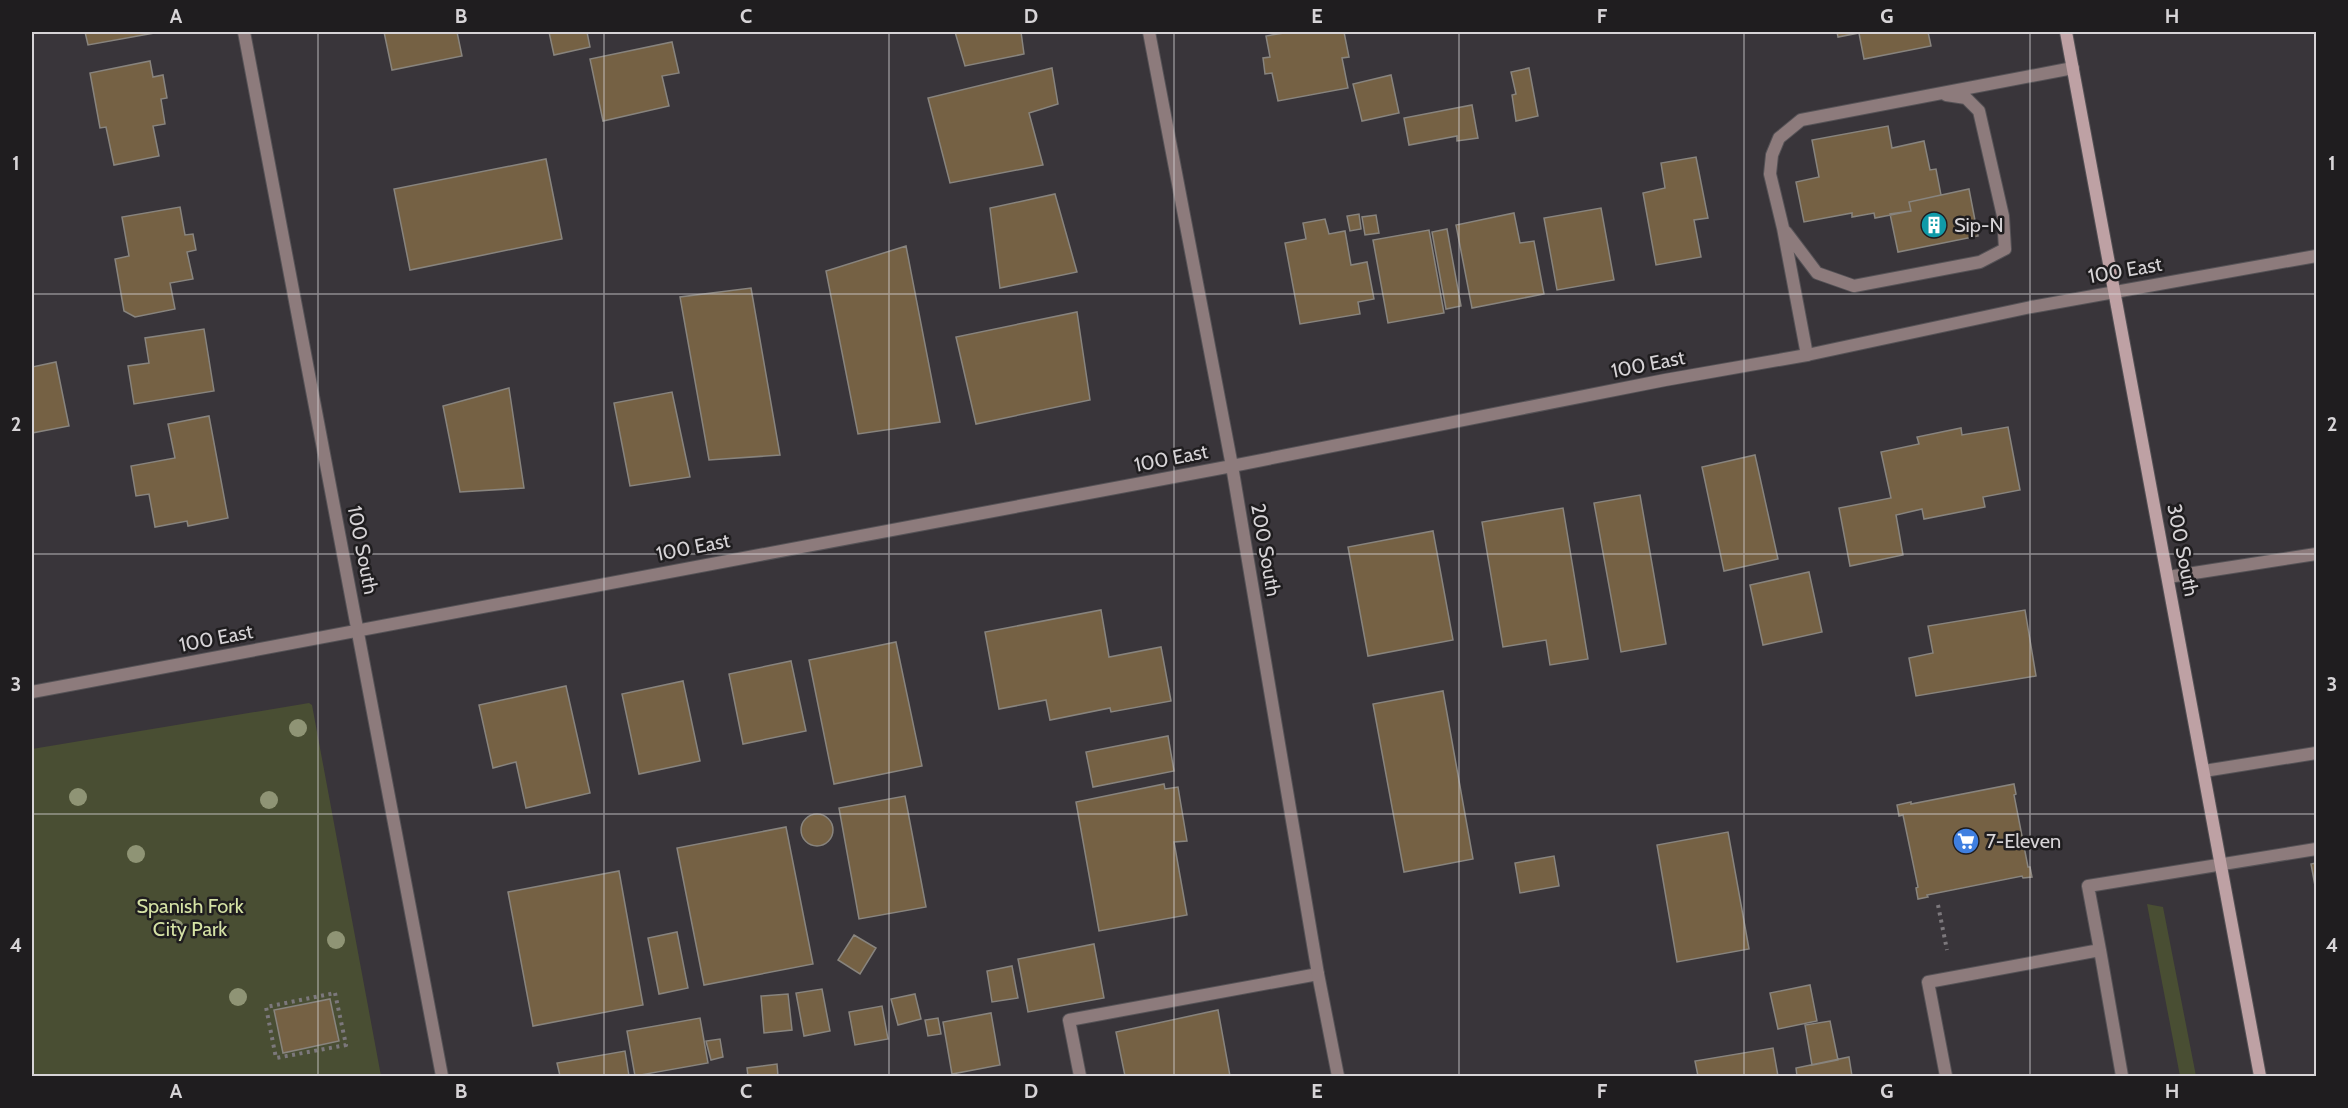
<svg xmlns="http://www.w3.org/2000/svg" width="2348" height="1108" font-family="Cabin,sans-serif">
<rect width="100%" height="100%" fill="#39353a"/>
<path fill="#494e33" d="M309,703L312,705L381,1076H32V749Z
M2147,904L2163,907L2196,1076H2180Z"/>
<path fill="#756144" stroke="#88847e" stroke-width="1.5" d="M85,32H160L88,45Z
M384,32H457L462,56L392,70Z
M549,32H587L590,47L554,55Z
M955,32H1021L1024,54L965,66Z
M1290,32H1344L1349,57L1342,58L1348,88L1278,101L1272,73L1265,74L1263,58L1270,57L1266,36Z
M1837,32H1928L1931,46L1864,59L1859,33L1838,37Z
M672,42L679,73L662,76L669,106L603,121L590,59Z
M150,61L153,77L163,75L167,98L161,99L165,124L153,126L159,156L114,165L106,127L100,128L90,73Z
M1052,68L1058,104L1029,113L1043,165L950,183L928,98Z
M1529,68L1538,116L1516,121L1512,95L1516,94L1511,72Z
M1391,75L1399,113L1362,121L1353,84Z
M1472,105L1478,138L1457,141V136L1409,145L1404,118Z
M1888,126L1892,148L1924,141L1930,170L1936,169L1941,195L1909,202L1911,211L1875,218L1874,213L1852,217V213L1804,222L1796,182L1819,177L1812,140Z
M1696,157L1708,218L1694,220L1701,257L1656,265L1643,193L1665,188L1661,163Z
M546,159L562,239L410,270L394,189Z
M1969,189L1978,236L1898,252L1890,214L1911,211L1909,202Z
M1055,194L1077,272L1000,288L990,208Z
M180,207L185,235L193,234L196,250L187,252L193,279L170,283L175,309L135,317L124,311L115,259L129,256L122,217Z
M1601,208L1614,280L1557,290L1544,218Z
M1514,213L1520,243L1534,241L1544,294L1472,308L1456,225Z
M1359,214L1361,229L1350,231L1347,216Z
M1376,215L1379,233L1365,235L1362,217Z
M1325,219L1329,234L1345,231L1351,265L1367,262L1374,299L1358,302L1360,314L1300,324L1285,243L1306,239L1303,223Z
M1447,229L1461,306L1446,309L1432,232Z
M1429,230L1444,313L1388,323L1373,240Z
M906,246L940,422L858,434L826,271Z
M751,288L780,455L709,460L680,297Z
M1077,312L1090,400L976,424L956,337Z
M204,329L214,391L134,404L128,366L149,363L145,338Z
M56,362L69,426L32,433V367Z
M509,388L524,488L460,492L443,406Z
M672,392L690,477L630,486L614,403Z
M209,416L228,518L188,526L187,521L155,527L149,494L136,496L131,466L175,458L168,424Z
M2008,427L2020,490L1983,497L1985,507L1924,519L1922,509L1896,515L1903,555L1850,566L1839,508L1891,498L1881,452L1919,444L1917,437L1961,428L1962,435Z
M1755,455L1778,559L1724,571L1702,467Z
M1640,495L1666,644L1621,652L1594,503Z
M1563,508L1588,659L1550,665L1546,640L1503,647L1482,522Z
M1433,531L1453,640L1368,656L1348,547Z
M1809,572L1822,632L1763,645L1750,585Z
M1101,610L1109,657L1161,647L1171,701L1111,712L1110,708L1050,720L1046,700L999,709L985,632Z
M2025,610L2036,676L1916,696L1909,658L1933,653L1928,626Z
M896,642L922,766L834,784L809,660Z
M791,661L806,731L743,744L729,674Z
M683,681L700,761L639,774L622,694Z
M566,686L590,793L526,808L516,762L493,768L479,705Z
M1443,691L1473,859L1404,872L1373,704Z
M1168,736L1174,771L1093,787L1086,752Z
M1164,784L1165,789L1178,787L1187,841L1174,842L1187,915L1099,931L1076,802Z
M2014,784L2016,794L2014,795L2028,867H2030L2032,877L2023,878L2022,876L1927,895L1928,897L1918,899L1916,888L1918,887L1903,815L1899,816L1897,805L1911,802V804Z
M905,796L926,907L859,919L839,808Z
M801 830a16 16 0 1 1 32 0a16 16 0 1 1-32 0Z
M786,827L813,964L704,985L677,848Z
M1728,832L1749,949L1677,962L1657,845Z
M1554,856L1559,886L1520,893L1515,863Z
M2316,863V891L2311,864Z
M619,871L643,1005L533,1026L508,892Z
M677,932L688,988L659,994L648,938Z
M854,935L876,948L860,974L838,960Z
M1094,944L1104,998L1028,1012L1018,959Z
M1012,966L1018,998L992,1002L987,971Z
M1810,985L1817,1021L1778,1029L1770,993Z
M822,989L830,1031L804,1036L796,993Z
M788,994L792,1030L764,1033L761,996Z
M915,994L921,1019L898,1025L891,999Z
M330,999L339,1041L283,1053L274,1010Z
M882,1006L888,1039L855,1045L849,1012Z
M1218,1010L1230,1076H1125L1116,1032Z
M991,1013L1000,1065L952,1074L943,1022Z
M700,1018L708,1063L635,1076L627,1031Z
M938,1018L941,1034L928,1036L925,1020Z
M1830,1021L1838,1060L1812,1065L1805,1025Z
M720,1039L723,1057L711,1060L706,1041Z
M1773,1048L1778,1076H1698L1695,1061Z
M625,1051L629,1076H560L557,1063Z
M1849,1057L1852,1076H1797L1796,1068Z
M777,1064L778,1076H748L747,1068Z"/>
<g fill="none" stroke-linecap="round" stroke-linejoin="round">
<defs>
<path id="service" d="M1786,232L1817,273L1854,286L1980,262L2005,249L2003,216L1979,111L1966,98L1946,95
M1807,355L1783,228L1770,174L1772,155L1779,138L1801,120L2073,68
M2168,577L2316,554
M2204,771L2316,753
M2100,950L2122,1076
M1080,1076L1069,1020L1318,974
M1946,1076L1928,982L2100,950L2088,886L2316,849"/>
<path id="minor" d="M244,32L442,1076
M1149,32L1232,466L1318,974L1338,1076
M32,692L1232,466L1665,380L1807,355L2031,307L2316,256"/>
<path id="secondary" d="M2066,32L2260,1076"/>
</defs>
<use href="#service" stroke="#555256" stroke-width="14"/>
<use href="#minor" stroke="#555256" stroke-width="14"/>
<use href="#secondary" stroke="#555256" stroke-width="14"/>
<path stroke="#7c787c" stroke-width="4" stroke-dasharray="3 4.5" stroke-linecap="butt" d="M1938,905L1947,950
M335,993L346,1045L276,1058L266,1007Z"/>
<use href="#service" stroke="#8d7b7c" stroke-width="12"/>
<use href="#minor" stroke="#8d7b7c" stroke-width="12"/>
<use href="#secondary" stroke="#bea1a4" stroke-width="12"/>
</g>
<g fill="#8f9475">
<circle cx="298" cy="728" r="9"/>
<circle cx="78" cy="797" r="9"/>
<circle cx="269" cy="800" r="9"/>
<circle cx="136" cy="854" r="9"/>
<circle cx="175" cy="928" r="9"/>
<circle cx="336" cy="940" r="9"/>
<circle cx="238" cy="997" r="9"/>
</g>
<path fill="none" stroke="#d7d4d7" stroke-width="1.5" stroke-opacity="0.55" d="M318,32V1076M604,32V1076M889,32V1076M1174,32V1076M1459,32V1076M1744,32V1076M2030,32V1076M32,294H2316M32,554H2316M32,814H2316"/>
<defs>
<symbol id="building-disc" viewBox="-11 -11 22 22"><circle r="9.5" fill="#0f9aa8" stroke="#1f1d1f"/><path d="M-4-6H4V6H1V3H-1V6H-4ZM-2.5-4.3h1.7v1.8h-1.7ZM.8-4.3h1.7v1.8H.8ZM-2.5-1h1.7V.8h-1.7ZM.8-1h1.7V.8H.8Z" fill="#fff"/></symbol>
<symbol id="supermarket-disc" viewBox="-11 -11 22 22"><circle r="9.5" fill="#3f7fe0" stroke="#1f1d1f"/><path d="M-6-5.5h2.5l.6 2H6L4.5 2H-2.5L-4.4-4H-6ZM-1.5 3.2a1.3 1.3 0 1 0 .1 0ZM3 3.2a1.3 1.3 0 1 0 .1 0Z" fill="#fff"/></symbol>
</defs>
<g fill-rule="evenodd">
<use href="#building-disc" x="1919" y="210" width="30" height="30"/>
<use href="#supermarket-disc" x="1951" y="826" width="30" height="30"/>
</g>
<g text-anchor="middle" stroke-width="5" stroke-linejoin="round" paint-order="stroke">
<g font-size="20" fill="#d7d4d7" stroke="#1f1d1f" text-anchor="start">
<text x="1954" y="232">Sip-N</text>
<text x="1986" y="848">7-Eleven</text>
</g>
<g font-size="20" fill="#d7d4d7" stroke="#1f1d1f">
<text transform="translate(2125 270) rotate(-10)" y="7">100 East</text>
<text transform="translate(1648 364) rotate(-11)" y="7">100 East</text>
<text transform="translate(1171 458) rotate(-11)" y="7">100 East</text>
<text transform="translate(693 547) rotate(-11)" y="7">100 East</text>
<text transform="translate(363 550) rotate(79)" y="7">100 South</text>
<text transform="translate(1266 550) rotate(80)" y="7">200 South</text>
<text transform="translate(2183 550) rotate(79)" y="7">300 South</text>
<text transform="translate(216 638) rotate(-11)" y="7">100 East</text>
</g>
<g font-size="20" fill="#d5e2a5" stroke="#1f1d1f">
<text x="190" y="913">Spanish Fork<tspan x="190" dy="23">City Park</tspan></text>
</g>
</g>
<rect width="2348" height="1108" fill="none" stroke="#1f1d1f" stroke-width="66"/>
<rect x="33" y="33" width="2282" height="1042" fill="none" stroke="#d7d4d7" stroke-width="2"/>
<g font-size="20" text-anchor="middle" font-weight="bold" fill="#d7d4d7">
<text x="176" y="23">A</text>
<text x="461" y="23">B</text>
<text x="746" y="23">C</text>
<text x="1031" y="23">D</text>
<text x="1317" y="23">E</text>
<text x="1602" y="23">F</text>
<text x="1887" y="23">G</text>
<text x="2172" y="23">H</text>
<text x="16" y="170">1</text>
<text x="2332" y="170">1</text>
<text x="16" y="431">2</text>
<text x="2332" y="431">2</text>
<text x="16" y="691">3</text>
<text x="2332" y="691">3</text>
<text x="16" y="952">4</text>
<text x="2332" y="952">4</text>
<text x="176" y="1098">A</text>
<text x="461" y="1098">B</text>
<text x="746" y="1098">C</text>
<text x="1031" y="1098">D</text>
<text x="1317" y="1098">E</text>
<text x="1602" y="1098">F</text>
<text x="1887" y="1098">G</text>
<text x="2172" y="1098">H</text>
</g>
</svg>
